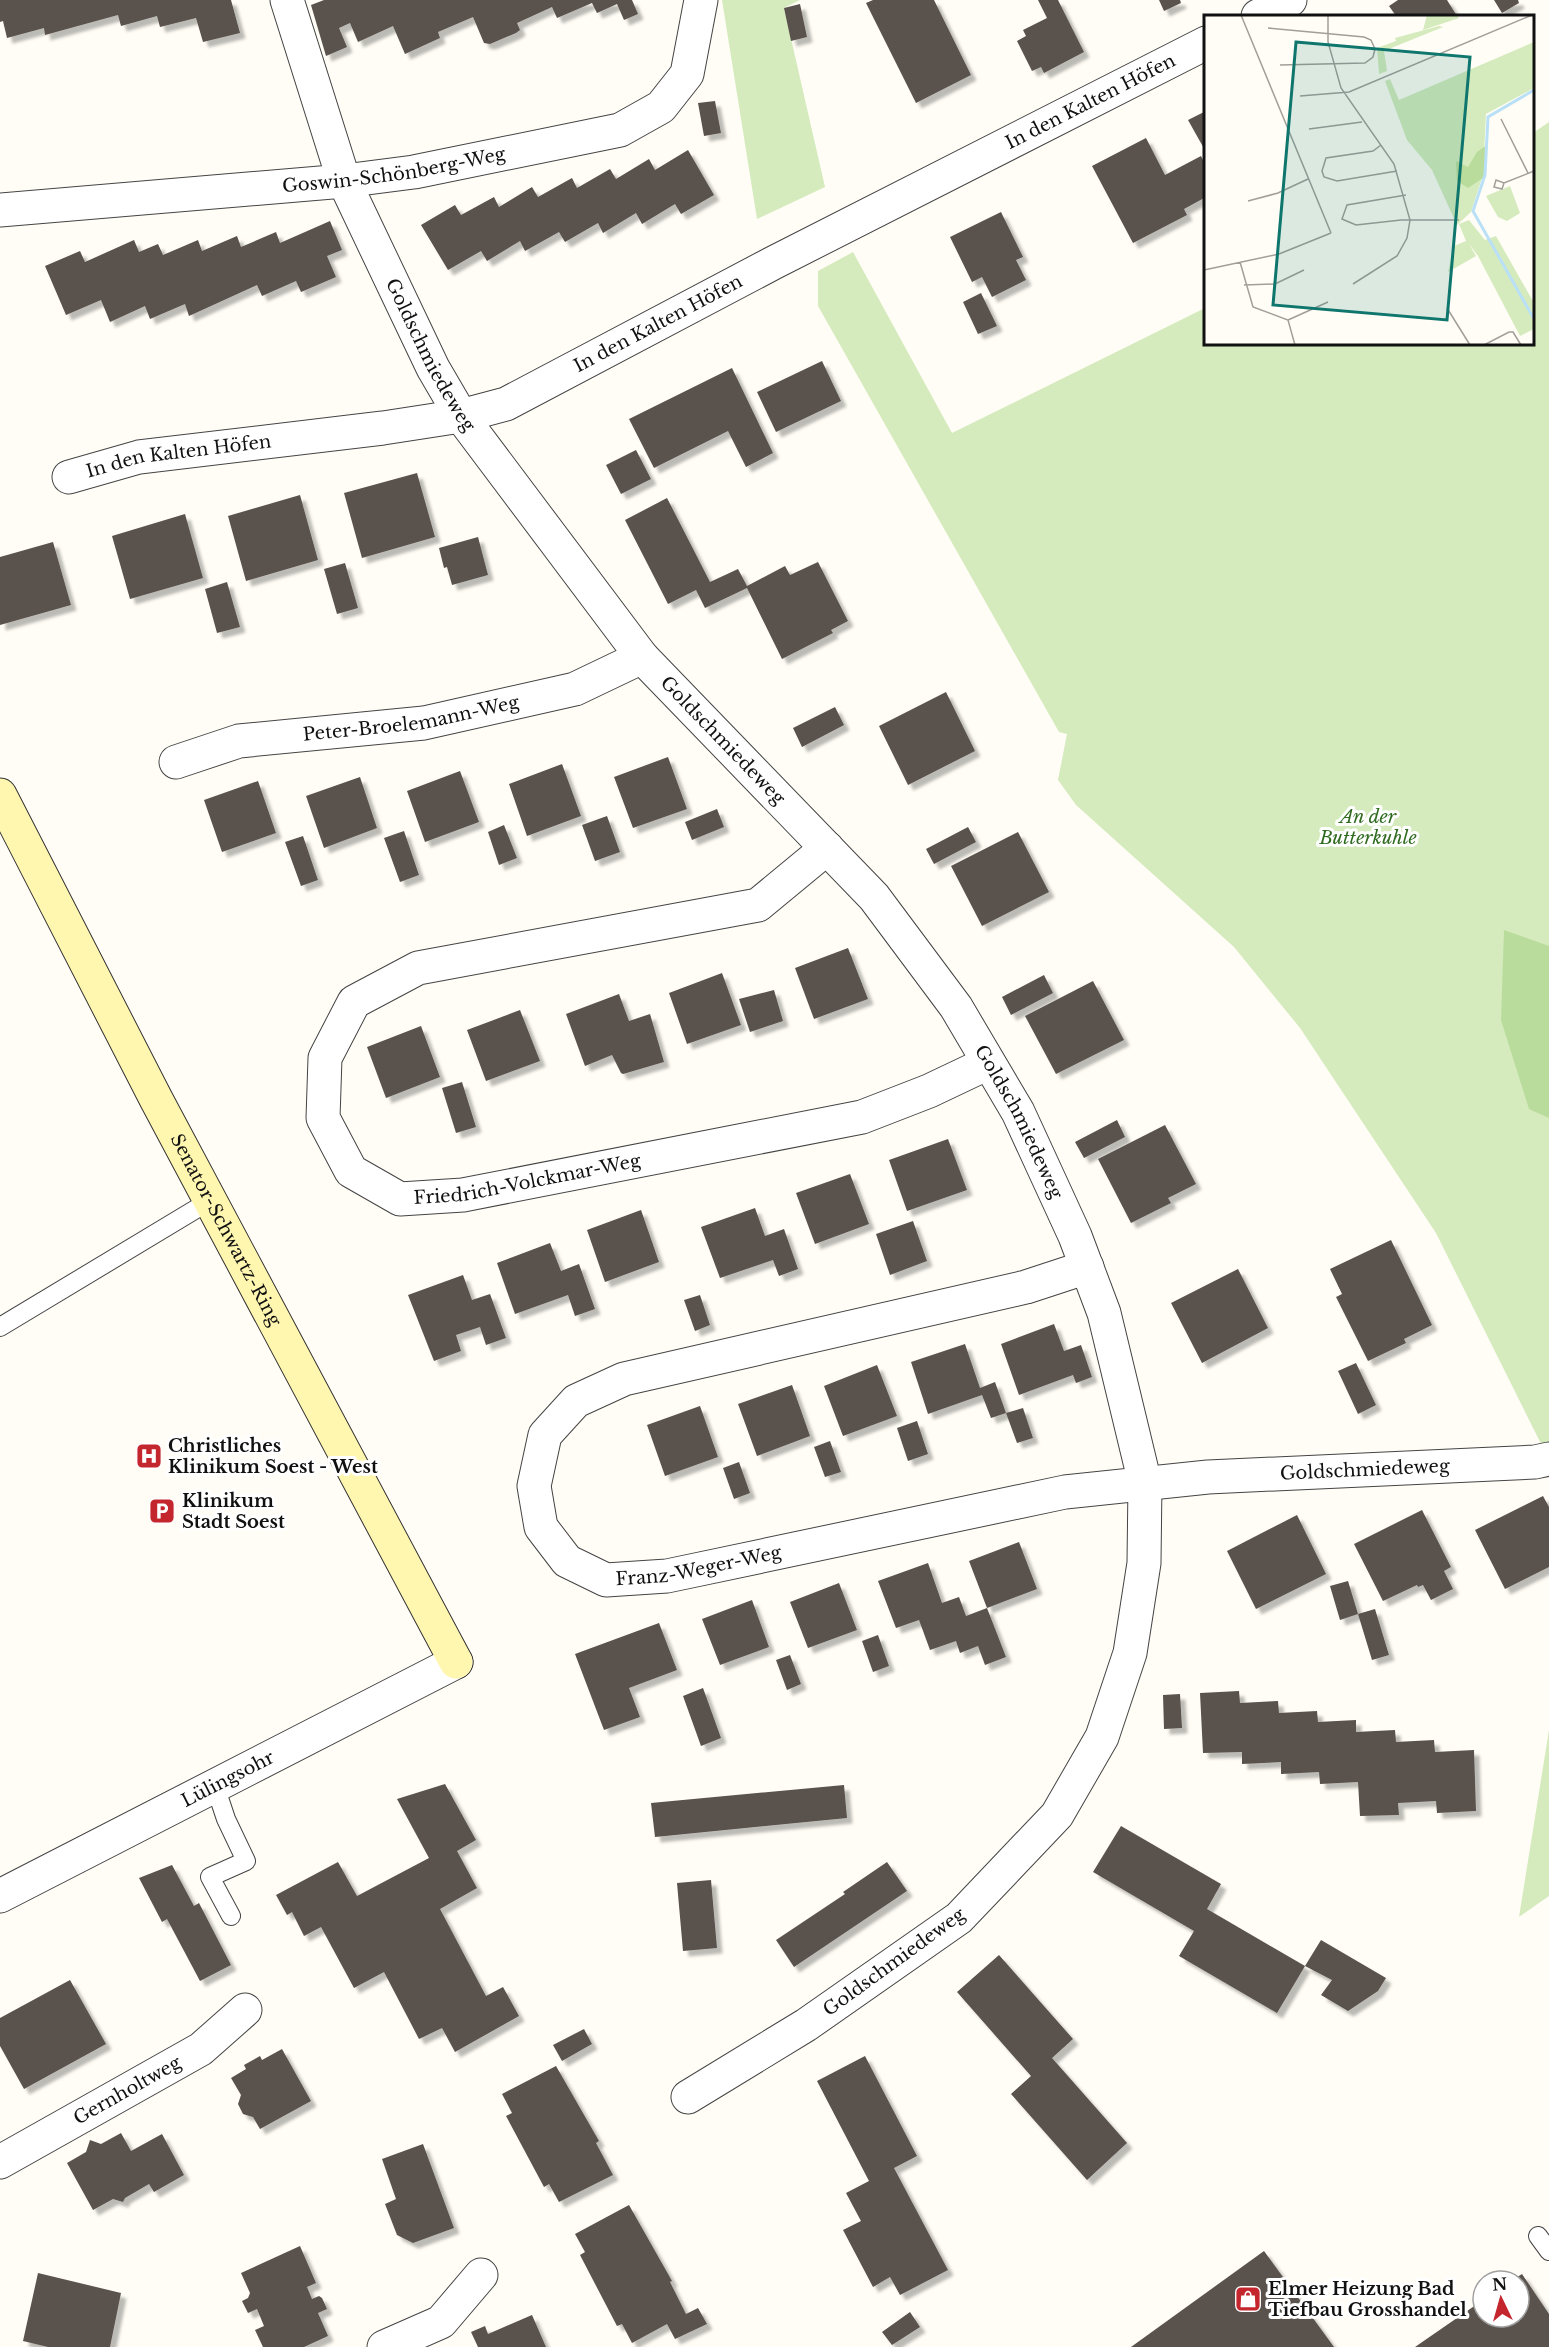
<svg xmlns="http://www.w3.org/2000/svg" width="1549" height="2347" font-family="'Libre Baskerville',serif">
<defs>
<filter id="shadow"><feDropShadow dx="5.5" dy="5.5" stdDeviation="1.5" flood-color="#0004"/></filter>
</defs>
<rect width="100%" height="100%" fill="#fffdf5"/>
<path fill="#d5ebbd" d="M722,0H800L784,8L825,187L757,219Z
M1549,122V1460L1436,1233L1300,1028L1234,947L1076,805L1058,780L1067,734L1059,732L818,306V271L853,252L952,433L1205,308L1206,344H1532L1533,133Z
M1549,1730V1896L1519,1917Z"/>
<path fill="#b9dc9c" d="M1504,930L1549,946V1118L1529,1109L1501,1020Z"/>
<path fill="#5a524d" filter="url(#shadow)" d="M0,0H231L240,33L203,42L196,18L160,27L157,16L121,26L118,15L45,35L44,28L7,38L3,21L0,22Z
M324,0H632L638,14L624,20L617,4L597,13L592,3L557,18L552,7L517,23L520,30L516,33L490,44L484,43L473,17L438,32L440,38L405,54L393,26L358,42L350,23L339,28L347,47L326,56L311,5Z
M873,0H934L971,75L916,103L866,3Z
M1038,0H1058L1084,52L1044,73L1041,67L1032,71L1017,41L1026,36L1023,30L1047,18Z
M1159,0H1180L1181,3L1164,11Z
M1398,0H1447L1457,16H1396L1389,6Z
M1494,0H1518L1519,3L1502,13Z
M800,4L807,37L791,41L784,8Z
M715,101L721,133L704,136L698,103Z
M1206,111V152L1188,120Z
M1146,138L1165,175L1201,156L1206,166V197L1184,209L1187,215L1133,243L1092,166Z
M688,150L714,195L681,214L675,204L642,224L636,213L603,233L598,223L565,242L559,232L525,251L520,241L487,261L481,251L448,270L421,225L455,205L461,215L494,197L499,207L532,187L538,197L572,178L577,188L610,169L616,179L649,159L655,170Z
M1001,212L1023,257L1016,260L1026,280L992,297L982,277L972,282L950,237Z
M330,221L342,250L327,256L336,277L301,292L296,281L262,296L257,285L189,316L185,304L150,319L145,306L110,322L101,300L66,315L45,266L80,251L85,262L134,240L139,252L158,244L163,255L198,240L202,251L237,236L241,247L276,232L280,243Z
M981,293L997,326L978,334L963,302Z
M822,361L841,401L776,432L757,392Z
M732,368L773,453L746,467L728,431L654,468L629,419Z
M636,450L651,479L621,494L606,465Z
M417,473L435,537L362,558L344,493Z
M300,495L318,560L246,581L228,516Z
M667,498L710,582L738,569L747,586L785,566L790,575L818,562L848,621L831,630L833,633L782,659L747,588L705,608L696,590L668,604L625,520Z
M185,514L203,578L130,599L112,536Z
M478,537L488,575L452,585L447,567L444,568L439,548Z
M53,542L71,605L0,625V557Z
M345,563L358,608L337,614L324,569Z
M227,582L240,627L217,633L205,589Z
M946,692L975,751L908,785L879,726Z
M835,707L844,725L802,747L793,728Z
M668,757L687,809L633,828L614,777Z
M562,764L581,816L527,836L509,784Z
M460,771L479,822L425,842L407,791Z
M360,777L377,828L324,848L306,796Z
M258,781L276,833L222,852L204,800Z
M717,809L724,827L692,840L685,822Z
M607,816L620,852L595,861L582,825Z
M504,825L517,858L499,865L488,832Z
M968,827L976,842L934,864L926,849Z
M404,831L419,875L400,882L384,838Z
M1018,832L1049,892L982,926L951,866Z
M303,836L318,880L301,886L285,842Z
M848,948L868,999L814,1019L795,968Z
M722,973L741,1025L687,1044L669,993Z
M1044,975L1053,993L1011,1015L1002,997Z
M1093,981L1124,1040L1056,1074L1025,1016Z
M774,990L783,1021L750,1032L739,999Z
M619,994L629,1021L650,1014L664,1062L623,1074L621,1073L612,1055L585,1066L566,1014Z
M520,1010L540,1061L486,1081L467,1030Z
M421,1026L440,1077L386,1098L367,1047Z
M462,1082L476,1127L456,1133L442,1088Z
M1117,1120L1125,1137L1084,1158L1075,1142Z
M1165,1125L1196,1184L1168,1198L1171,1203L1131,1223L1098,1159Z
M948,1139L967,1190L907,1211L889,1160Z
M850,1174L869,1224L815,1244L796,1193Z
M755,1208L765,1236L784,1229L798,1269L779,1276L773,1260L720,1278L701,1227Z
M641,1210L659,1262L605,1282L587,1230Z
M913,1221L927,1261L890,1275L876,1234Z
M1391,1240L1432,1325L1404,1339L1406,1343L1368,1361L1336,1297L1342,1294L1330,1269Z
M550,1243L561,1271L579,1264L595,1309L575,1316L568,1295L515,1314L497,1263Z
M1238,1269L1268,1328L1202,1363L1171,1303Z
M463,1275L472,1300L490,1294L506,1338L486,1345L480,1327L456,1335L461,1351L434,1361L408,1295Z
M700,1295L710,1325L695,1331L684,1300Z
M1054,1324L1064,1351L1081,1345L1092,1377L1076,1383L1073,1375L1019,1395L1001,1344Z
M965,1344L980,1388L995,1382L1006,1413L991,1418L982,1395L928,1414L911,1362Z
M1356,1363L1376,1405L1358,1414L1338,1371Z
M877,1365L897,1416L843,1436L824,1386Z
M792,1385L810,1436L757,1456L738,1404Z
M700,1406L718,1457L665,1476L647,1425Z
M1023,1408L1033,1438L1017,1443L1006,1413Z
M917,1421L928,1454L908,1461L897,1428Z
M830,1441L841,1472L825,1477L814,1447Z
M739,1462L750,1493L734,1499L723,1468Z
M1543,1496L1549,1507V1567L1505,1589L1475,1530Z
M1422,1510L1451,1567L1444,1571L1453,1589L1431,1600L1423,1585L1418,1587L1417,1585L1383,1601L1354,1544Z
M1297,1515L1326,1574L1256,1609L1227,1551Z
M1019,1542L1037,1589L987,1608L1006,1657L985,1665L978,1646L960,1653L956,1641L930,1650L919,1620L896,1628L878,1581L928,1563L942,1603L959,1597L966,1616L987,1608L969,1561Z
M1348,1581L1358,1614L1375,1609L1389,1655L1372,1660L1358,1614L1340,1620L1330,1586Z
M839,1583L857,1630L808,1648L790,1602Z
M752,1600L769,1647L720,1665L702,1619Z
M659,1623L677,1670L629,1688L640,1717L604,1730L575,1654Z
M878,1635L889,1666L873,1672L862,1641Z
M790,1655L801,1684L787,1690L776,1660Z
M703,1688L721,1738L701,1746L683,1696Z
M1239,1691L1240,1703L1278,1701L1279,1713L1317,1711L1318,1722L1356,1720V1732L1395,1730L1396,1742L1434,1740L1435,1752L1474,1750L1476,1811L1437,1813L1436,1801L1398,1803L1399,1815L1360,1816L1358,1782L1320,1784L1319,1772L1281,1774V1762L1242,1764V1752L1203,1753L1200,1693Z
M1180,1694L1182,1728L1164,1729L1163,1695Z
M445,1784L476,1840L457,1851L477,1888L440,1909L486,1996L503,1987L519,2016L455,2052L442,2028L419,2039L384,1972L354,1988L321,1927L304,1936L292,1912L287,1915L276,1895L338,1862L357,1896L429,1858L397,1799Z
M844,1785L847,1818L655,1837L651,1803Z
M1121,1826L1221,1884L1207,1909L1305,1966L1277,2013L1179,1956L1194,1931L1093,1872Z
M887,1862L907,1891L794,1967L776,1940L845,1894L843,1892Z
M172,1865L194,1906L199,1903L231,1965L200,1981L167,1919L162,1922L139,1878Z
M711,1880L717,1948L683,1951L677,1883Z
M1321,1940L1386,1978L1378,1991L1348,2011L1321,1995L1332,1980L1305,1966Z
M999,1955L1073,2039L1052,2058L1127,2143L1087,2180L1011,2094L1031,2076L957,1992Z
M70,1980L106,2044L24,2089L0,2046V2018Z
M584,2029L592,2044L562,2061L553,2045Z
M282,2049L311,2101L260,2129L253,2117L243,2114L238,2104L241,2095L231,2078L246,2069L244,2065L260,2056L262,2060Z
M865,2056L917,2156L894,2168L948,2270L900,2295L890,2277L873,2287L843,2230L861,2221L846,2193L869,2181L817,2081Z
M556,2066L599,2141L596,2143L613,2175L559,2202L549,2184L544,2187L506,2116L512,2113L502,2094Z
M121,2133L131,2151L162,2134L184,2175L154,2192L149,2184L125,2198L123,2202L113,2199L93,2210L67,2163L86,2152L90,2140L101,2144Z
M423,2144L454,2228L413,2243L397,2235L385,2204L396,2199L382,2159Z
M629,2205L672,2281L670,2282L686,2314L698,2308L707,2324L675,2339L667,2324L632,2343L622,2324L617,2326L580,2255L585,2252L575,2234Z
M300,2246L316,2283L307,2287L312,2299L319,2296L322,2298L327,2309L318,2313L328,2336L304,2347H263L255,2330L264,2326L257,2309L248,2313L242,2301L248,2298L250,2293L241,2273Z
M1264,2251L1334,2347H1131Z
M38,2273L121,2293L110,2347H48L23,2341Z
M1522,2274L1549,2314V2347H1415L1483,2300V2317H1519V2281H1511Z
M910,2312L920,2327L892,2345L882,2332Z
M532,2315L546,2347H478L471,2332L485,2326L488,2334Z"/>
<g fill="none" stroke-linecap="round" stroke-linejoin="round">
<defs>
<path id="lane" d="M0,1327L211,1200
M215,1786L226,1819L246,1861L210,1877L231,1916
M1538,2236L1549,2251"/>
<g id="street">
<path id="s1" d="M287,0L344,181L433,368L461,416L642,657L874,897L956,1007L1018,1112L1075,1236L1104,1313L1145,1483L1144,1563L1130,1653L1102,1737L1057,1815L959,1918L806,2025L688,2097"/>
<path d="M1258,16L1290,0"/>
<path id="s2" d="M0,210L344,181L414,172L620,130L661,107L687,74L701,0"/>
<path id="s3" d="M69,477L139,457L383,428L461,416L506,404L775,262L1206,43"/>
<path id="s4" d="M176,762L239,741L424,723L575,689L642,657"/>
<path id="s5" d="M827,848L758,905L418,968L354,1002L325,1058L323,1118L351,1171L400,1199L463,1195L862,1117L929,1091L988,1063"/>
<path id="s6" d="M1087,1267L1026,1287L624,1379L576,1401L545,1435L534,1486L541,1527L567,1561L606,1580L667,1576L1065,1492L1208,1477L1535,1462L1549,1459"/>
<path id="s7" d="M0,1896L456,1662"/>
<path id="s8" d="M0,2162L201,2049L245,2010"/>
<path d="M384,2347L441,2322L481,2275"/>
</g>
<g id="secondary">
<path id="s9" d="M0,795L156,1099L456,1662"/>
</g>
</defs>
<use href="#lane" stroke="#444" stroke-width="20"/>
<use href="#street" stroke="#444" stroke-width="35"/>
<use href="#secondary" stroke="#333" stroke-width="35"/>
<use href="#lane" stroke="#fff" stroke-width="18"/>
<use href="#street" stroke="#fff" stroke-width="33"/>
<use href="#secondary" stroke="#fff6b0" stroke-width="33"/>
</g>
<defs>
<symbol id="hospital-square" viewBox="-11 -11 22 22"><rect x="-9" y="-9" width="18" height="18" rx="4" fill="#c4262e" stroke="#fff"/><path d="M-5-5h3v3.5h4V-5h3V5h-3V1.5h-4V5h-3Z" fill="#fff"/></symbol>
<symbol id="parking-square" viewBox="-11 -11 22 22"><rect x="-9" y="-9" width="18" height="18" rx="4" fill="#c4262e" stroke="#fff"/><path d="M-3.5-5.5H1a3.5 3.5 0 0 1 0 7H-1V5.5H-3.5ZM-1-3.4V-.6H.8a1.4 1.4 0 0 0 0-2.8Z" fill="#fff"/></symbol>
<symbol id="shop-square" viewBox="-11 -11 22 22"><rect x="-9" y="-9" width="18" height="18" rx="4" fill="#c4262e" stroke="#fff"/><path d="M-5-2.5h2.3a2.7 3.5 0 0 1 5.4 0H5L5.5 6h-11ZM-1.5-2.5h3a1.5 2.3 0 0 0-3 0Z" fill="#fff"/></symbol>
</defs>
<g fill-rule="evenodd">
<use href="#hospital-square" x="134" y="1441" width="30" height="30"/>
<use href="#parking-square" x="147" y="1496" width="30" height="30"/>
<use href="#shop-square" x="1233" y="2284" width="30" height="30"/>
</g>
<g text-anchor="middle" stroke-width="6" stroke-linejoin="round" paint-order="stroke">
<g font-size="18" fill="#111" stroke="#fff">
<text dy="6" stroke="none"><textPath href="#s3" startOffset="1102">In den Kalten Höfen</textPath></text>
<text dy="6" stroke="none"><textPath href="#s2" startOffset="396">Goswin-Schönberg-Weg</textPath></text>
<text dy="6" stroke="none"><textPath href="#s3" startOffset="616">In den Kalten Höfen</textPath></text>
<text dy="6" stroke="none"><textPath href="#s1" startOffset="384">Goldschmiedeweg</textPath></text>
<text dy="6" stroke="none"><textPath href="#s3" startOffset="112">In den Kalten Höfen</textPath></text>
<text dy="6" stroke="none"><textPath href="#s4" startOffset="240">Peter-Broelemann-Weg</textPath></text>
<text dy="6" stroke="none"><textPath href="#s1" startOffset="870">Goldschmiedeweg</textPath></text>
<text dy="6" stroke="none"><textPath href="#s1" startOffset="1356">Goldschmiedeweg</textPath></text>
<text dy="6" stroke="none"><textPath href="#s5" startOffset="876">Friedrich-Volckmar-Weg</textPath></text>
<text dy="6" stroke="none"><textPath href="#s9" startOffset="490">Senator-Schwartz-Ring</textPath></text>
<text dy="6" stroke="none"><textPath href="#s6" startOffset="1524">Goldschmiedeweg</textPath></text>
<text dy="6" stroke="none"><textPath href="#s6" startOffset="849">Franz-Weger-Weg</textPath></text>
<text dy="6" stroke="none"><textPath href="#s7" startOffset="256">Lülingsohr</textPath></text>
<text transform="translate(894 1962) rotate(-36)" y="6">Goldschmiedeweg</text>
<text dy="6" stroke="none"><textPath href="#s8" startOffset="146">Gernholtweg</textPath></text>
</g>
<g font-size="18" font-style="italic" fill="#2f6b1f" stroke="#fff">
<text x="1368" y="823">An der<tspan x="1368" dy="21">Butterkuhle</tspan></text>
</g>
<g font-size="18" font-weight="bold" fill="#111" stroke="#fff" text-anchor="start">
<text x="168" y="1452">Christliches<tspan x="168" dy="21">Klinikum Soest - West</tspan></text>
<text x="182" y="1507">Klinikum<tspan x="182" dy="21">Stadt Soest</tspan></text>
<text x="1268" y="2295">Elmer Heizung Bad<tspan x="1268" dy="21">Tiefbau Grosshandel</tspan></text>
</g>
</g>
<g transform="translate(1204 15)">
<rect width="330" height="330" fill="#fffdf5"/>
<path d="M223,0H253L255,3L219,15ZM235,11L239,12L180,36L183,56L175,59L173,33L192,26L191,23ZM330,27V73L282,99L279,160L267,197L253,210L228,155L203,125L181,66L186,64L195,85ZM306,171L316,198L303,206L294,202L282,181ZM265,205L281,225L292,221L330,288V314L316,321L274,241L265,229L272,241L244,257L250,231L262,226L255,209Z" fill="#d5ebbd"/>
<path d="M283,130L282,161L264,173L253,166L252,146L264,152L273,137Z" fill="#b9dc9c"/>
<path fill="none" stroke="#b9e0f7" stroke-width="3" d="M330,75L284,102L281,160L269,196L330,304"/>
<path fill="none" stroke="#a09f9a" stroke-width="1.5" d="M37,0L127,218M124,0V27L137,73L190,149L206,205L203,223L193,241L149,269M64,13L160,22L167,25L171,34L169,42L161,48L76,50M96,81L145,77L328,0M297,104L324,158M105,114L158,107M177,130L169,136L122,143L118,156L120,162L133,166L193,156M300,168L298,174L290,172L292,165L300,168L330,156M202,180L143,190L138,204L152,210L197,205H255M44,186L74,178L104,164M36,247L49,292L84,305L91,330M0,255L75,239L127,218M40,270L71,269L100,255M243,293L266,330M84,305L124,287M8,330H34M280,330L305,317H309L317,330"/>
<path fill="#0f766e" fill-opacity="0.15" stroke="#0f766e" stroke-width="3" d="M92,27L266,42L243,305L69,290Z"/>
<rect width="330" height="330" fill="none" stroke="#111" stroke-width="3"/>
</g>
<g transform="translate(1501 2299) rotate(355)"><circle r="28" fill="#ffffff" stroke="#a0a0a0" stroke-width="1.5"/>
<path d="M0-4.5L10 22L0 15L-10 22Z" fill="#c4262e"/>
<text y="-9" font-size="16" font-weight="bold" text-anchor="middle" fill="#111111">N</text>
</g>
</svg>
